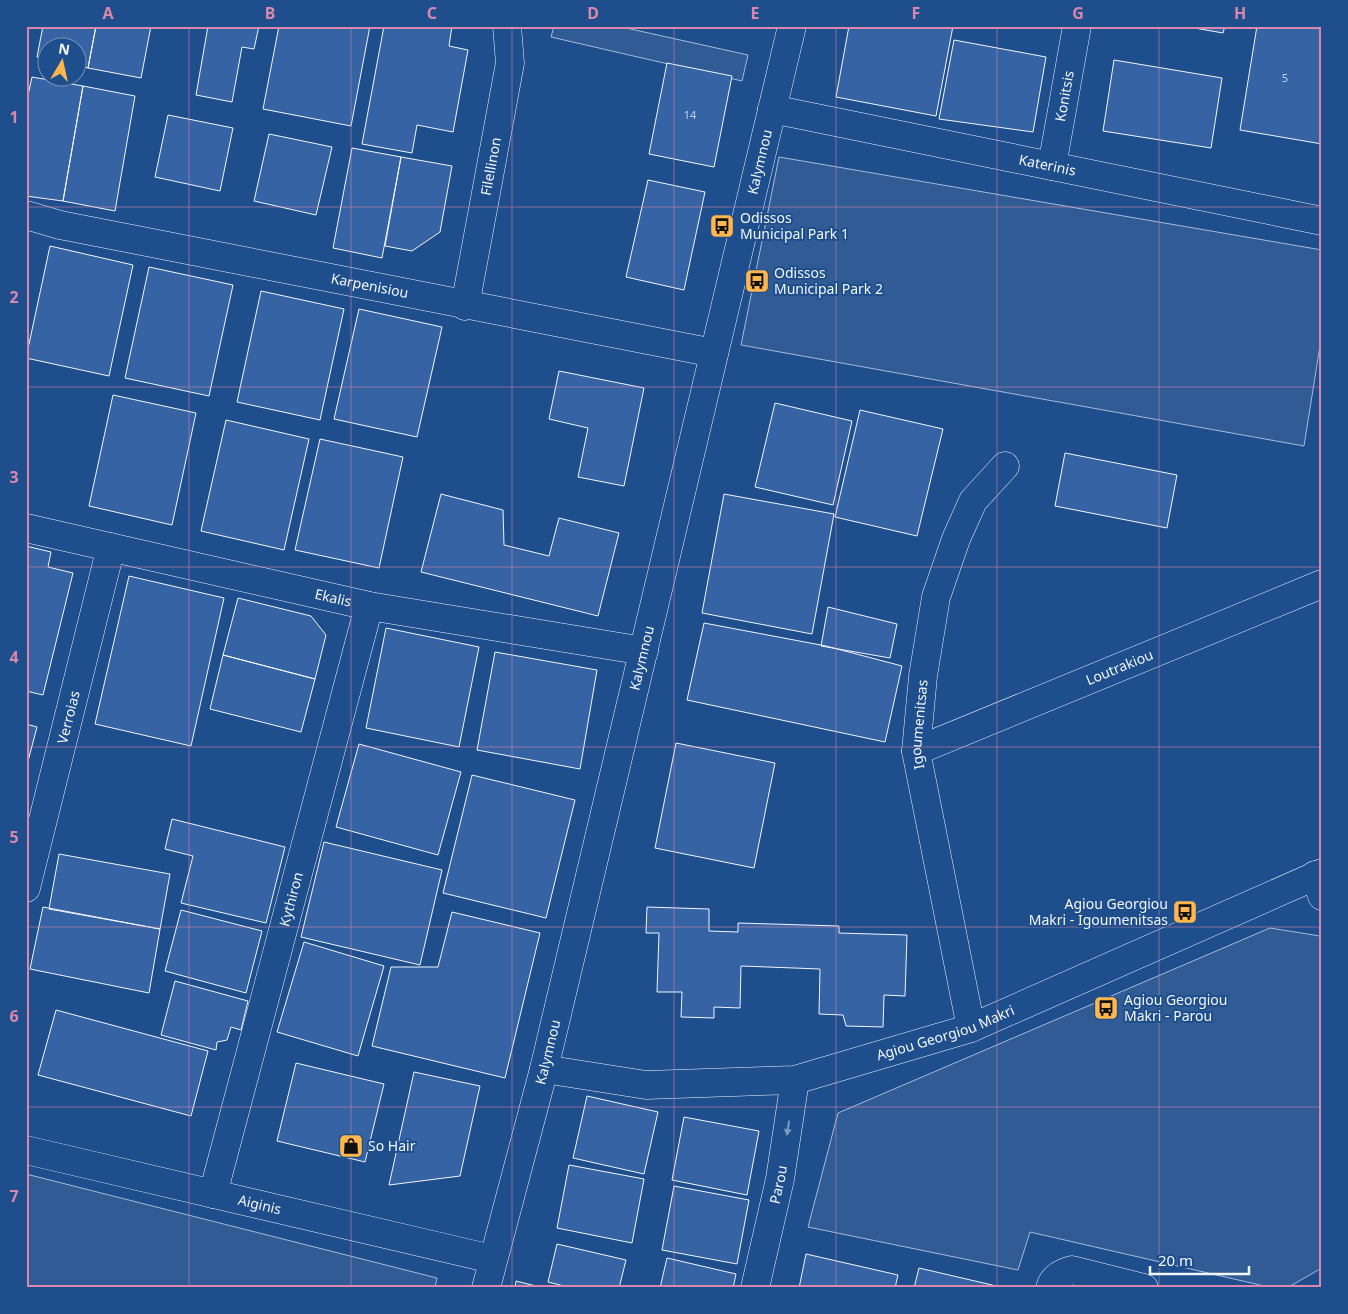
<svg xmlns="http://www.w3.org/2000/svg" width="1348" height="1314" font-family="'Noto Sans',sans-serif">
<rect width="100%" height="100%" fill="#1f4e8c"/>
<path fill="#305b95" stroke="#a8bbd7" d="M554,26H617L748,55L742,81L551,37Z
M779,157L1322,250V333L1304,446L741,345Z
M1270,928L1320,936L1322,943V1258L1320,1269L1287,1288H1273L1030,1232L1018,1270L808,1227L838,1113Z
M26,1174L437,1278L435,1288H26Z"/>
<path fill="#3563a3" stroke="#f2f6ff" d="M43,26H96L88,68L78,66V48H48V59L37,57Z
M96,26H151L141,78L88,68Z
M208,26H259L254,49L242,47L232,102L196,95Z
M279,26H370L351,126L263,109Z
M384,26H452L449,46L468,50L453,132L417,125L412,153L362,144Z
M849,26H953L936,116L836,97Z
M1183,26H1225L1223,33Z
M1257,26H1322V144L1240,130Z
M954,40L1046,57L1033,132L939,119Z
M1114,60L1222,78L1211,148L1103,131Z
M667,63L732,76L714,167L649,154Z
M32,77L83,86L63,201L26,196V104Z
M83,86L135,96L115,211L63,201Z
M168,115L233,128L220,191L155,177Z
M269,134L332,147L316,215L254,201Z
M352,148L401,157L382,258L333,248Z
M401,157L452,166L440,232L412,251L385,246Z
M648,180L705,192L684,290L626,277Z
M50,246L133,265L109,376L26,358Z
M149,267L233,285L209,396L125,378Z
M261,291L344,309L320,420L237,402Z
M359,309L442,327L417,437L334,419Z
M559,371L644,388L624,486L578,477L588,428L549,419Z
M113,395L196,413L172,525L89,506Z
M775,403L852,421L833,505L755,487Z
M860,410L943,429L917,536L835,517Z
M226,420L309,439L284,550L201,531Z
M320,439L403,457L379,568L295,550Z
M1065,453L1177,475L1167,528L1055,506Z
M441,494L503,510L504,545L549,556L559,518L619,533L598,616L421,572Z
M724,494L834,514L812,634L702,613Z
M26,546L51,552L48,567L73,573L43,695L26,691Z
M129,576L224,598L191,746L95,724Z
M238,598L311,616L326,635L315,679L223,655Z
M828,607L897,624L890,658L821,646Z
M704,623L826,646L902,666L885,742L687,700Z
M386,628L479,647L459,747L366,728Z
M495,652L597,670L580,769L477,750Z
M223,655L315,679L301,732L210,709Z
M26,724L37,727L27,765H26Z
M676,743L775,763L754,868L655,848Z
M359,744L461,772L438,855L336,827Z
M472,775L575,800L546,918L443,893Z
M172,819L285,847L266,923L181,903L193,856L165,849Z
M324,842L442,870L420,965L301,937Z
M59,854L170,874L160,929L49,909Z
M43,907L160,929L149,993L30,969Z
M647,907L709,909V931L738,932V923L839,926V933L907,935L905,996L884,995L883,1027L846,1026L843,1015L819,1014L820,969L741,966L740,1008L714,1007V1018L681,1017L682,992H657L659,933H646Z
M181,910L262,931L246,993L165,971Z
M452,912L540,933L505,1078L372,1046L391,967H438Z
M304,942L384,966L358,1056L277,1032Z
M175,981L248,1001L241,1030L231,1027L227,1040L217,1042L216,1050L161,1035Z
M56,1010L208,1051L191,1116L38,1075Z
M296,1063L384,1084L365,1162L277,1141Z
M414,1072L480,1086L460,1176L389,1185Z
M587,1096L658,1112L644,1174L573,1158Z
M684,1117L759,1131L747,1195L672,1180Z
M569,1165L644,1179L632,1243L557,1228Z
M674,1186L749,1200L737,1264L662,1250Z
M557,1244L626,1260L619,1288H572L548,1282Z
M806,1254L898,1275L895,1288H799Z
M667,1258L736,1274L733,1288H660Z
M919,1268L1005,1288H914Z
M516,1281L544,1288H515Z"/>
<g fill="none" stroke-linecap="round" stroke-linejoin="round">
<defs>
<g id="minor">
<path id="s1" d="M772,109L1322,221"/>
<path id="s2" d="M1052,166L1077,26"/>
<path id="s3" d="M26,215L60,225L714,353"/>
<path id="s4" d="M465,306L510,63L507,26"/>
<path id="s5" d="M26,528L369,606L644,651"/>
<path id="s6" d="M916,751L1322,584"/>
<path d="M1315,875L1322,896"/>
<path id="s7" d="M26,888L111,547"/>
<path id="s8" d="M971,1028L916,751L923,676L936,597L956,539L973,501L1005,466"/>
<path id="s9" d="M26,1150L492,1259"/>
<path id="s10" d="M213,1194L369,606"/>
<path id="s11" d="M755,1288L780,1179L795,1080"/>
<path d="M1050,1288C1053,1277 1062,1273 1072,1270L1144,1288"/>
</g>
<g id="tertiary">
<path id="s12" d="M544,1069L646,1085L795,1080L971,1028L1322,873"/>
<path id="s13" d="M486,1288L544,1069L792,26"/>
</g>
</defs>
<use href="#minor" stroke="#f2f6ff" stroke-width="29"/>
<use href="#tertiary" stroke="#f2f6ff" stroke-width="29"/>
<use href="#minor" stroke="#1f4e8c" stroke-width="28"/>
<use href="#tertiary" stroke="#1f4e8c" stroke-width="28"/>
</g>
<defs><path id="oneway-solid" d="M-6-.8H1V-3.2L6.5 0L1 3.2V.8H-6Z" transform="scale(1.25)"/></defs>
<use fill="#7e9ac0" href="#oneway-solid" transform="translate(788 1128) rotate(99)"/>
<path fill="none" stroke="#da87ad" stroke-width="1" stroke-opacity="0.55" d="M189,26V1288M351,26V1288M512,26V1288M674,26V1288M836,26V1288M997,26V1288M1159,26V1288M26,207H1322M26,387H1322M26,567H1322M26,747H1322M26,927H1322M26,1107H1322"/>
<defs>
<symbol id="bus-square" viewBox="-11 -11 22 22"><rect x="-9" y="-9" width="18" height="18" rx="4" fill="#ffb74d" stroke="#1f4e8c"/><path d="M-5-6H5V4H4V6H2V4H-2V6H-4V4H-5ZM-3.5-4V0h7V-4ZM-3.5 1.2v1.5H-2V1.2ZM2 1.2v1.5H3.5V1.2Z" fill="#111"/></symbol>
<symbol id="shop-square" viewBox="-11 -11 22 22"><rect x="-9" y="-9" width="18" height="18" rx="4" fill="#ffb74d" stroke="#1f4e8c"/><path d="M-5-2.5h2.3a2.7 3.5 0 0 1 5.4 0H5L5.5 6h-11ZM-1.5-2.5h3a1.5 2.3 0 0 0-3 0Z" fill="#111"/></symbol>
</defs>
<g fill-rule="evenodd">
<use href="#bus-square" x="708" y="212" width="28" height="28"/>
<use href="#bus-square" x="743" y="267" width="28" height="28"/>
<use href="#bus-square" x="1171" y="898" width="28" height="28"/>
<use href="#bus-square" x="1092" y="994" width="28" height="28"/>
<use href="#shop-square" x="337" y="1132" width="28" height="28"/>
</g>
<g text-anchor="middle" stroke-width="4" stroke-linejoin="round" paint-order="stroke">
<g font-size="11" fill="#c3d1e8">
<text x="1285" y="82">5</text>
<text x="690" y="119">14</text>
</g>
<g font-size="14" fill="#f2f6ff" stroke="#1f4e8c">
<text dy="5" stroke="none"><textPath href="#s2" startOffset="71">Konitsis</textPath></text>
<text dy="5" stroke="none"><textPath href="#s13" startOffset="1159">Kalymnou</textPath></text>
<text dy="5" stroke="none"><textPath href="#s1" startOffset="281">Katerinis</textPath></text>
<text dy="5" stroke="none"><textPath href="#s4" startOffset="142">Filellinon</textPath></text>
<text dy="5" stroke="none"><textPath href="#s3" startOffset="351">Karpenisiou</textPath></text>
<text dy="5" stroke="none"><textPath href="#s5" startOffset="315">Ekalis</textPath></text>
<text dy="5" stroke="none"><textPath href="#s13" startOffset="649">Kalymnou</textPath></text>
<text dy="5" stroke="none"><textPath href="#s6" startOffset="220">Loutrakiou</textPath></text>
<text dy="5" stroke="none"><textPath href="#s7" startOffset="176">Verroias</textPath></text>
<text dy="5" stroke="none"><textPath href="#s8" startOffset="309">Igoumenitsas</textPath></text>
<text dy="5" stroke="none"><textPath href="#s10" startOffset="305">Kythiron</textPath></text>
<text dy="5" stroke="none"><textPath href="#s12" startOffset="410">Agiou Georgiou Makri</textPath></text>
<text dy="5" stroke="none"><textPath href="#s13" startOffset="244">Kalymnou</textPath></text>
<text dy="5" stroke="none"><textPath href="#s11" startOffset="106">Parou</textPath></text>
<text dy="5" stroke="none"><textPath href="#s9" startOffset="240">Aiginis</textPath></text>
</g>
<g font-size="14" fill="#f2f6ff" stroke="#1f4e8c" text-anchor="start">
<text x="740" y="223">Odissos<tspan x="740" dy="16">Municipal Park 1</tspan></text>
<text x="774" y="278">Odissos<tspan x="774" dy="16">Municipal Park 2</tspan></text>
<text x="1168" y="909" text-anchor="end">Agiou Georgiou<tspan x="1168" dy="16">Makri - Igoumenitsas</tspan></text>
<text x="1124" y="1005">Agiou Georgiou<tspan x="1124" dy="16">Makri - Parou</tspan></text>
<text x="368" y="1151">So Hair</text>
</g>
</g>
<rect width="1348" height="1314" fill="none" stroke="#1f4e8c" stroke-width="55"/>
<g transform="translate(62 62) rotate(9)"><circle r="24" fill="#1f4e8c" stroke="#7391ba"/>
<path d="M0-4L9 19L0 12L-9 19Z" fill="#ffb74d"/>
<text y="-8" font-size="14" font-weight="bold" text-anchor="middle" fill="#f2f6ff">N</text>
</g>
<path d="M1150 1266v8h99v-8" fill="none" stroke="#f2f6ff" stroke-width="2.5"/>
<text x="1158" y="1266" font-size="15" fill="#f2f6ff" stroke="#1f4e8c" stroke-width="4" paint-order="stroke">20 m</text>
<rect x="28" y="28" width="1292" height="1258" fill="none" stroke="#da87ad" stroke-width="2"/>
<g font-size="16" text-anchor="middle" font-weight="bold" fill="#da87ad">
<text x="108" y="19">A</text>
<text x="270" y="19">B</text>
<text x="432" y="19">C</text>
<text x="593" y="19">D</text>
<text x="755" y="19">E</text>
<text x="916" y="19">F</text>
<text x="1078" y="19">G</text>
<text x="1240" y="19">H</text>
<text x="14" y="123">1</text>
<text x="14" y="303">2</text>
<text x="14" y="483">3</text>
<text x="14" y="663">4</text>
<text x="14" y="843">5</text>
<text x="14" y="1022">6</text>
<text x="14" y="1202">7</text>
</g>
</svg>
